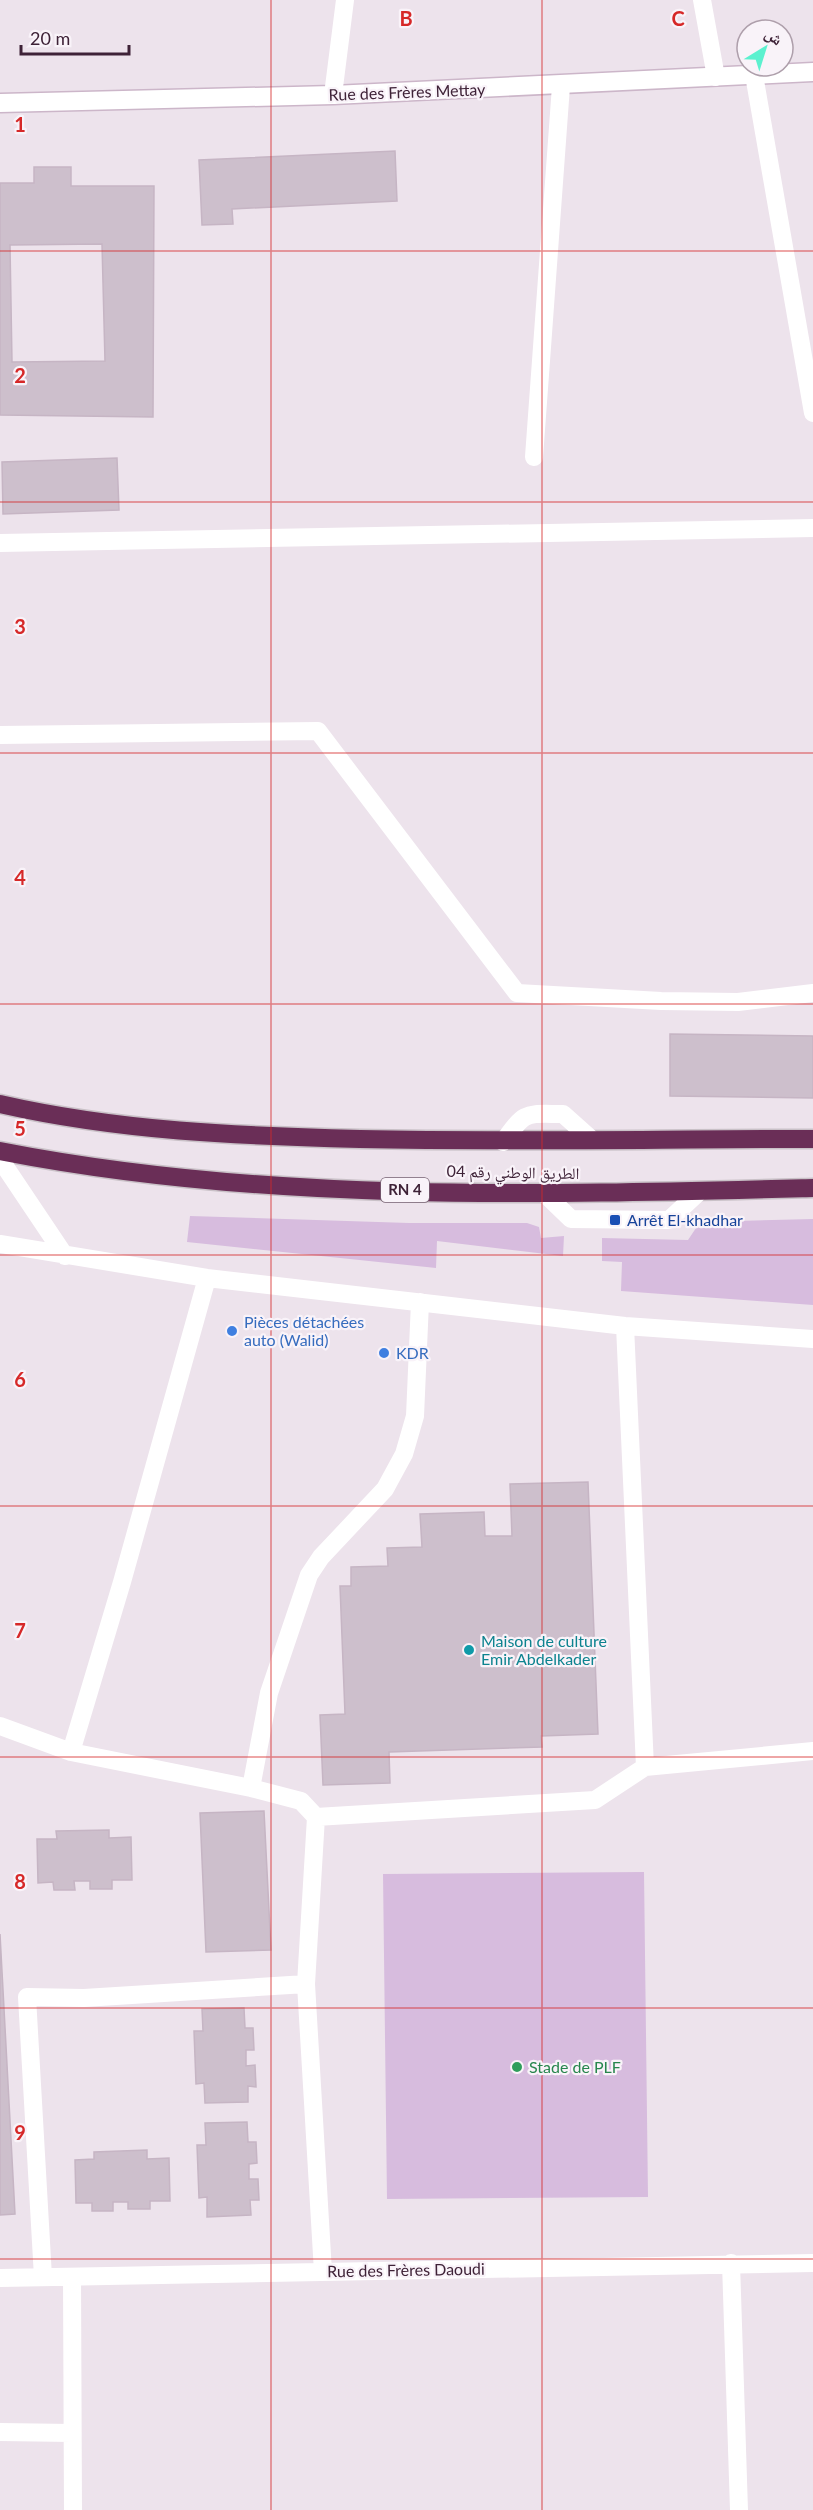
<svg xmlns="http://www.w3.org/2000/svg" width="813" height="2510" font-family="Lato,'Noto Naskh Arabic',sans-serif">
<rect width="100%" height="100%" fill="#ede3ec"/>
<path fill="#d7bcde" d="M190,1216L409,1223H527L539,1227L541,1238L564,1236L563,1256L437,1241L436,1268L187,1242Z
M813,1219V1305L621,1291L622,1262L602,1261V1238L688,1240L700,1222Z
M644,1872L648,2197L387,2199L383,1874Z"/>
<path fill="#cdbfcc" stroke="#c6b5c4" stroke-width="1.5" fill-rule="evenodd" d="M395,151L397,201L232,209L233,224L202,225L199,160Z
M34,167H71V186H154L153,417L0,415V183H34ZM102,244L105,361L12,362L10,245Z
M117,458L119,510L3,514L2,462Z
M670,1034L813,1036V1098L670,1096Z
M588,1482L598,1734L541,1736L542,1747L389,1752L390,1783L323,1785L320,1715L345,1714L340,1586H351V1567L388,1566L387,1548L422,1547L420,1514L484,1512L485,1536H512L510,1484Z
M264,1811L271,1950L206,1952L200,1813Z
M109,1830V1838L131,1837L132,1880H112V1889H90V1881H74L75,1890H54L53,1882L38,1883L37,1839H57L56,1831Z
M0,1934L15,2214L0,2215Z
M244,2008L245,2028H253L254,2050H246V2066L255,2065L256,2087L248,2086V2102L205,2103L204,2083L196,2084L194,2031H203L202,2009Z
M247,2122L248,2142H256L257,2163L249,2164V2179H258L259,2200H250L251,2215L207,2217V2197L199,2198L197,2145H206L205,2123Z
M147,2150V2159L169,2158L170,2201H150V2209H128V2202H113V2211H92V2203H76L75,2160L94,2159V2152Z"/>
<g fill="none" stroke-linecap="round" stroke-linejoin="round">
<defs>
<path id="secondary" d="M0,103L333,95L813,72"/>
<path id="highway" d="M0,1104C118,1131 240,1136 360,1139C511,1142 662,1139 813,1139
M0,1151C266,1203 543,1195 813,1188"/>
</defs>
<use href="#secondary" stroke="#ccb6c9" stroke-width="21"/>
<use href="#highway" stroke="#c9c1c7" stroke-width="21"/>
<path stroke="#fff" stroke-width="18" d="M503,1142C526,1110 525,1114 563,1114L591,1139
M543,1192L571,1219L669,1220L700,1191"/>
<path stroke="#fff" stroke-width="18" d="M702,0L716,77
M754,75L813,413
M333,95L345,0
M534,457L561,86
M0,543L813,528
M0,735L318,731L517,993L661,1001L738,1002L813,993
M0,1159L65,1256
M0,1244L207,1278L625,1326L813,1339
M625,1326L645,1767
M0,1726L71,1752L251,1788L301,1801L316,1817
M71,1752L122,1582L207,1278
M251,1788L269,1693L309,1575L321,1557L385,1489L404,1454L415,1416L420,1302
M731,2263L739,2510
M323,2272L306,1984L316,1817L595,1800L645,1767L813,1751
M43,2277L27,1997L84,1998L306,1984
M72,2277L73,2510
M0,2278L813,2263
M0,2432L72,2433"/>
<use href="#secondary" stroke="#fff" stroke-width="18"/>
<use href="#highway" stroke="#6a2e57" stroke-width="18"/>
</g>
<path fill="none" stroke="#d62828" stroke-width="1.5" stroke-opacity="0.55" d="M271,0V2510M542,0V2510M0,251H813M0,502H813M0,753H813M0,1004H813M0,1255H813M0,1506H813M0,1757H813M0,2008H813M0,2259H813"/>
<rect fill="#1a4fb4" stroke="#f9f3f9" stroke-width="2" x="609" y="1214" width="12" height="12" rx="3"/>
<g fill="#3f7fe0" stroke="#f9f3f9" stroke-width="2">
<circle cx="232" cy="1331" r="6"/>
<circle cx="384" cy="1353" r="6"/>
</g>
<circle fill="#0f9aa8" stroke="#f9f3f9" stroke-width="2" cx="469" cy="1650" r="6"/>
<circle fill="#2e9e5b" stroke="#f9f3f9" stroke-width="2" cx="517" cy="2067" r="6"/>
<g text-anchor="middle" stroke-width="4.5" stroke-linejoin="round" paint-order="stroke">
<rect fill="#f9f3f9" stroke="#766171" stroke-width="1.5" x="381" y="1178" width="48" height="24" rx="4.5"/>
<g font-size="15" font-weight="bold" fill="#3e2237">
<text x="405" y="1195">RN 4</text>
</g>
<g font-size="16" fill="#3e2237" stroke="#f9f3f9">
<text transform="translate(407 92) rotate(-2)" y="6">Rue des Frères Mettay</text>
<text transform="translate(513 1172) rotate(1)" y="6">الطريق الوطني رقم 04</text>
<text transform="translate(406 2270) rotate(-1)" y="6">Rue des Frères Daoudi</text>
</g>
<g font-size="16" fill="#164399" stroke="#f9f3f9" text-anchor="start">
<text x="627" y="1226">Arrêt El-khadhar</text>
</g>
<g font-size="16" fill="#366cbe" stroke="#f9f3f9" text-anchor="start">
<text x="244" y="1328">Pièces détachées<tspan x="244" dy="18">auto (Walid)</tspan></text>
<text x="396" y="1359">KDR</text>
</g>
<g font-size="16" fill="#0d838f" stroke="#f9f3f9" text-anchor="start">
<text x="481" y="1647">Maison de culture<tspan x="481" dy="18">Emir Abdelkader</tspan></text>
</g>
<g font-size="16" fill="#27864d" stroke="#f9f3f9" text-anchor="start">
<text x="529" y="2073">Stade de PLF</text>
</g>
</g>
<g font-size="20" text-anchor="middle" font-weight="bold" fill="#d62828" stroke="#f9f3f9" stroke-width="4.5" stroke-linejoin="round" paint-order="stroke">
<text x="406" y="26">B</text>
<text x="678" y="26">C</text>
<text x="20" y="132">1</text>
<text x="20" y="383">2</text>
<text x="20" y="634">3</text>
<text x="20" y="885">4</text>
<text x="20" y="1136">5</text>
<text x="20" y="1387">6</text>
<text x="20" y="1638">7</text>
<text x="20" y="1889">8</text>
<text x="20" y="2140">9</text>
</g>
<g transform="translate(765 48) rotate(38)"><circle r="28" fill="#f9f3f9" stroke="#ae9fab" stroke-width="1.5"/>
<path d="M0-4.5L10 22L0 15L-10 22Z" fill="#5cf1cf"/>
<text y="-9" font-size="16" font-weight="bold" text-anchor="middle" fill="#3e2237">ش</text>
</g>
<path d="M21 45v9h108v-9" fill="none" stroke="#3e2237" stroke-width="3"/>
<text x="30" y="45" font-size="18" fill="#3e2237" stroke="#f9f3f9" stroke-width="4.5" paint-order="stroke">20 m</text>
</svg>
